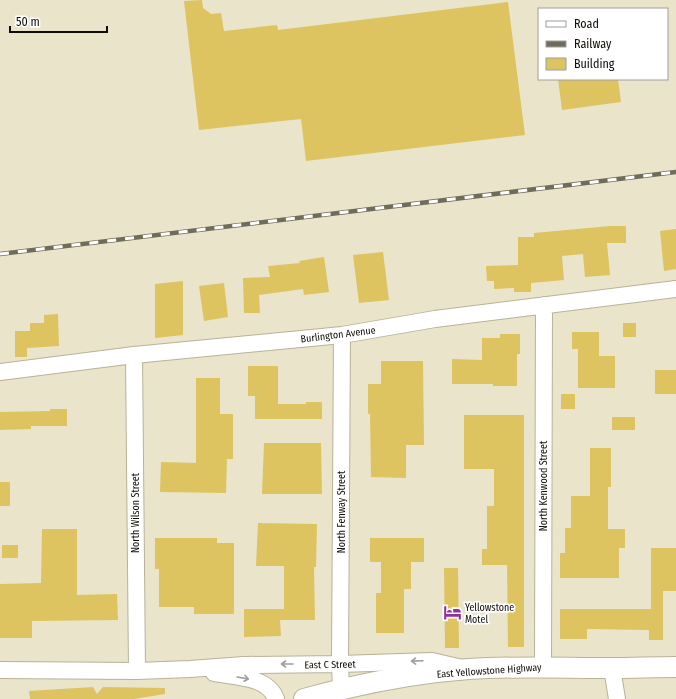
<svg xmlns="http://www.w3.org/2000/svg" width="676" height="699" font-family="'Fira Sans Condensed',sans-serif">
<rect width="100%" height="100%" fill="#eae4ca"/>
<path fill="#ddc460" d="M202,0L203,8L211,14L221,13L224,31L277,25L278,30L508,2L525,135L306,161L301,119L199,130L184,1Z
M558,79H618L621,102L562,110Z
M610,226H626V243H607L610,275L585,277L583,254L562,256L564,280L531,283V292H514V288L494,289V281H487L486,266L518,265V237H534V233Z
M676,229V269L664,271L660,231Z
M383,252L389,300L359,303L353,255Z
M324,257L329,292L304,295L303,289L259,295L260,313H244L243,278L270,277L268,266L300,263L299,261Z
M183,281V335L155,338V284Z
M224,283L228,317L204,321L199,286Z
M58,314L59,346L27,348V357H15V331H30V323H44V315Z
M623,323H636V337H623Z
M572,332H599V356H615V388H578V349H572Z
M500,334H520V354H517V386H493V384H452V359L482,360V338H500Z
M381,361H423L424,445H406V478L371,477L370,414H368V384H381Z
M248,366H278V404H306V402H322V419H255V396H248Z
M655,370H676V394H655Z
M196,378H220V414H233V459H227L226,493L160,492L161,462L196,463Z
M561,394H575V409H561Z
M50,409H67V426H31V429L0,430V412L50,411Z
M464,415H524V647H508L507,565H482V549H487V506H494V469H464Z
M612,417H635V430H612Z
M264,443H321L322,494H262Z
M590,448H611V487H608V529H625V548H619V578H560V553H565V528H571V496H590Z
M0,482H10V506H0Z
M258,523L317,524L316,567H314L315,620H280L281,636L244,637V609H284V566H256Z
M42,529H77V595L117,594L118,620L32,621V638H0V584L41,583Z
M155,538H217V543H234V614H194V607H159V569H155Z
M370,538H424V562H411V589H404V633H376V593H381V562H370Z
M2,545H18V558H2Z
M651,548H676V591H663V640H649V630L587,629V639H560V609H651Z
M444,568H458L459,648H445Z
M93,687L97,694L103,687L165,688V694L134,699H30L29,691Z"/>
<g fill="none" stroke-linecap="round" stroke-linejoin="round">
<defs>
<path id="minor" d="M134,355L137,671
M0,372L134,355L342,335L435,319L676,289
M543,666L544,305
M612,668L617,699
M0,670L137,671L190,669L244,665L340,664L432,661L458,667
M214,673C234,677 268,676 276,699
M341,689L340,664L342,335"/>
<path id="major" d="M304,699C358,684 413,673 469,669C517,666 564,668 612,668C633,668 655,667 676,667"/>
</defs>
<use href="#minor" stroke="#b8b299" stroke-width="18"/>
<use href="#major" stroke="#b8b299" stroke-width="22"/>
<use href="#minor" stroke="#fff" stroke-width="16"/>
<use href="#major" stroke="#fff" stroke-width="20"/>
<defs>
<path id="rail" d="M0,254L676,172"/>
</defs>
<use href="#rail" stroke="#706c5c" stroke-width="4.5"/>
<use href="#rail" stroke="#fff" stroke-width="3" stroke-dasharray="9" stroke-linecap="butt"/>
</g>
<defs><path id="oneway-shaft" d="M-6 0H5M1.5-3L5.5 0L1.5 3" fill="none" stroke-width="1.6" stroke-linecap="round" stroke-linejoin="round"/></defs>
<g stroke="#9f9e9b">
<use href="#oneway-shaft" transform="translate(417 661) rotate(178)"/>
<use href="#oneway-shaft" transform="translate(287 664) rotate(180)"/>
<use href="#oneway-shaft" transform="translate(243 678) rotate(10)"/>
</g>
<defs>
<symbol id="hotel-bare" viewBox="-9 -9 18 18"><path d="M-6-4.5h1.5V1H6V5H4.5V3h-9V5H-6ZM-4 0a1.8 1.8 0 1 1 3.6 0ZM.5 0V-2.5h3Q6-2.5 6 0Z" fill="#90319a" stroke="#fff" stroke-width="2.5" paint-order="stroke"/></symbol>
</defs>
<g fill-rule="evenodd">
<use href="#hotel-bare" x="440" y="600" width="25" height="25"/>
</g>
<g text-anchor="middle" stroke-width="3.5" stroke-linejoin="round" paint-order="stroke">
<g font-size="10" fill="#0f0c05" stroke="#fff">
<text transform="translate(338 334) rotate(-7)" y="4">Burlington Avenue</text>
<text transform="translate(543 486) rotate(-90)" y="4">North Kenwood Street</text>
<text transform="translate(341 512) rotate(-90)" y="4">North Fenway Street</text>
<text transform="translate(135 513) rotate(-90)" y="4">North Wilson Street</text>
<text transform="translate(330 664) rotate(-1)" y="4">East C Street</text>
<text transform="translate(489 670) rotate(-4)" y="4">East Yellowstone Highway</text>
</g>
<g font-size="10" fill="#0f0c05" stroke="#fff" text-anchor="start">
<text x="465" y="611">Yellowstone<tspan x="465" dy="12">Motel</tspan></text>
</g>
</g>
<rect x="538" y="8" width="130" height="72" fill="#ffffff" stroke="#9f9e9b"/>
<rect x="546" y="21" width="20" height="6" fill="#ffffff" stroke="#9f9e9b"/>
<text x="574" y="28" font-size="12" fill="#0f0c05">Road</text>
<rect x="546" y="41" width="20" height="6" fill="#706c5c" stroke="#9f9e9b"/>
<text x="574" y="48" font-size="12" fill="#0f0c05">Railway</text>
<rect x="546" y="58" width="20" height="12" fill="#ddc460" stroke="#9f9e9b"/>
<text x="574" y="68" font-size="12" fill="#0f0c05">Building</text>
<path d="M10 26v6h97v-6" fill="none" stroke="#0f0c05" stroke-width="2"/>
<text x="16" y="26" font-size="12" fill="#0f0c05" stroke="#ffffff" stroke-width="3" paint-order="stroke">50 m</text>
</svg>
